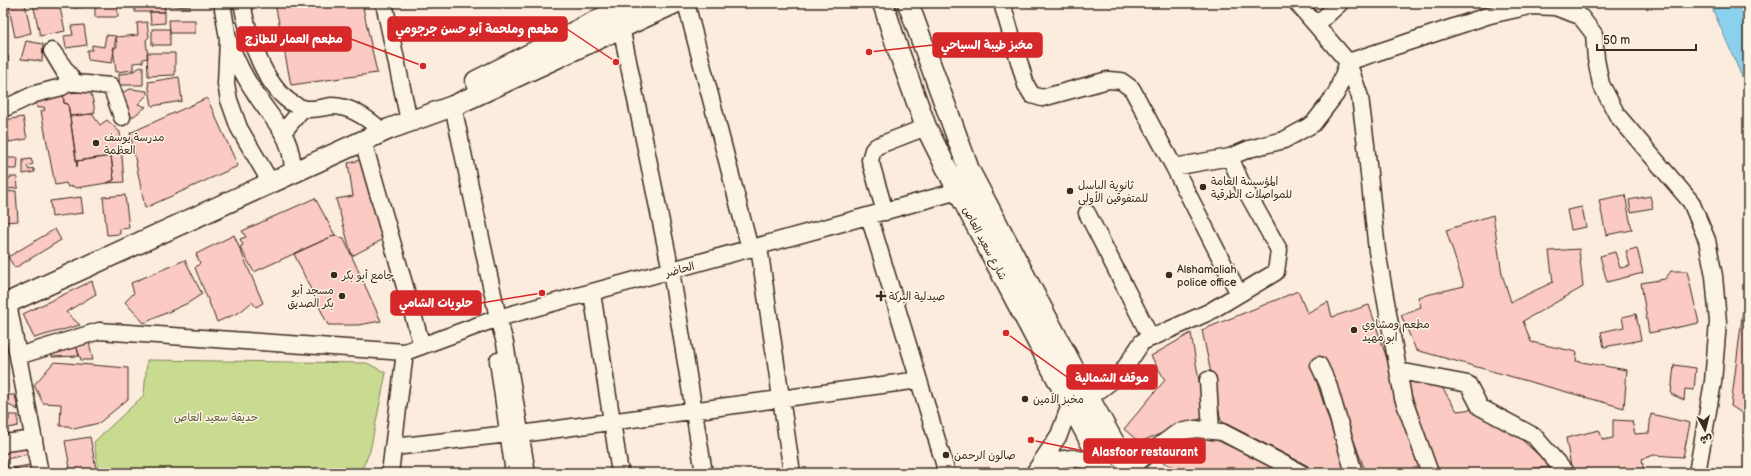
<svg xmlns="http://www.w3.org/2000/svg" width="1751" height="476" font-family="'Balsamiq Sans','Playpen Sans Arabic',sans-serif">
<rect width="100%" height="100%" fill="#fcecde"/>
<filter id="ink" filterUnits="userSpaceOnUse"><feTurbulence type="fractalNoise" baseFrequency=".025" numOctaves="2"/><feDisplacementMap in="SourceGraphic" scale="8" xChannelSelector="R" yChannelSelector="G"/><feConvolveMatrix kernelMatrix="1 2 1 2 8 2 1 2 1" color-interpolation-filters="sRGB"/></filter>
<g filter="url(#ink)">
<path fill="#c9db90" stroke="#828257" d="M147,360L367,363L386,373L370,451L363,467L354,473H99L94,442L144,395Z"/>
<path fill="#8bd1ed" stroke="#6b8e9a" d="M1710,3H1747L1748,91Z"/>
<path fill="#facac3" stroke="#3b2a1e" d="M8,3H25L31,33L15,37Z
M33,3H59L65,31L40,36Z
M73,3H84V7L74,8Z
M95,3H117L118,17H95Z
M135,3H164L165,12H135Z
M172,3H190V7L172,6Z
M275,3H362L377,73L291,85Z
M150,12H165V23L151,24Z
M169,20H195V33H170Z
M147,22L149,37L146,40L148,58L143,59V62L133,63V70L116,72L113,47H117L116,37L138,35L137,23Z
M84,25L87,45L66,48L64,36L73,35L71,26Z
M152,29H170V45H152Z
M106,35L116,36L112,63L88,60L87,50H92V45L104,47Z
M26,41L43,44L42,61L21,59Z
M147,53H175V75L148,76Z
M3,56H8L9,80L3,81Z
M143,66V85H119V74L129,73Z
M179,77L182,101L152,106L148,82Z
M130,89L147,91V95L138,104L146,107L127,121L117,95Z
M90,92L93,101L95,112L92,114L70,116L68,104L64,103L63,93Z
M63,93L64,103L68,104L77,167V161L111,156L114,180L107,183L76,188L73,186L68,187L66,183L55,185L41,111L45,110L44,107L37,108L35,96Z
M207,98L238,166L145,208L130,133Z
M92,114L100,125L107,120L120,132L124,182L107,183L114,180L111,156L77,161V165L70,116Z
M23,117L27,139L9,142L5,120Z
M7,158H18L17,169H7Z
M31,159L33,164L27,166L29,170L33,168L35,172L23,174V160Z
M361,160L382,240L352,256L336,199L353,196L348,163Z
M10,177H17L18,188L7,189V185L4,186V181L9,179Z
M16,191L18,221L5,222L4,192Z
M125,195L129,228L120,229V234L107,235L103,197Z
M1625,195L1632,230L1606,235L1599,200Z
M1650,196L1653,208L1631,212L1629,200Z
M81,197L83,213L52,217L50,201Z
M315,198L335,235L254,272L240,247L243,245L240,239L246,237L242,231Z
M1582,207L1586,227L1571,230L1567,210Z
M1493,215L1502,274L1511,302L1553,282L1549,251L1579,249L1583,287L1523,321L1531,342L1577,352L1576,361L1627,370L1624,408L1416,350L1401,315L1421,307L1418,297L1464,286L1446,230Z
M55,229L61,240L15,268L8,257Z
M234,235L263,303L256,307L252,302L240,312L217,322L195,268L200,263L196,254Z
M335,235L340,238L344,239L381,321L358,325H328L294,254Z
M1637,248L1643,273L1607,282L1600,256L1615,252L1620,268L1630,266L1626,251Z
M185,260L202,294L188,303L144,323L125,302L134,293L131,283Z
M1748,269V473H1745V415L1731,406Z
M1671,271H1687L1699,323L1649,333L1641,283L1665,279Z
M92,281L96,294L66,312L80,325L34,338L23,314Z
M1298,291L1307,313L1328,302L1332,317L1369,305L1425,473H1366L1323,358L1310,361L1346,473H1308V466L1221,421L1202,330Z
M1636,314L1641,340L1604,347L1601,332L1624,327L1622,317Z
M1191,333L1205,417L1139,442L1124,429L1165,380L1151,356Z
M89,342L93,360H81L76,345Z
M76,345L79,356L52,357L51,350Z
M54,362L128,368V399L99,423L74,429L68,426H60L61,404L43,403L34,385Z
M1674,365L1696,368L1694,390L1685,389L1684,400L1671,394Z
M1405,376L1441,386L1457,411L1473,409L1511,430L1552,467L1521,469V473H1438Z
M8,395H15L18,410L7,404Z
M1651,414L1690,423L1683,457L1654,455L1642,459L1644,473H1572L1566,438L1599,430L1603,440L1613,438V420L1632,421L1635,434L1649,433Z
M9,415H18V426L3,429V422L9,420Z
M1180,435L1215,439L1285,473H1187L1158,460Z
M90,437L97,473H71L65,441Z
M25,448L29,454L6,459L9,473H3V452L7,449Z
M30,465V473L13,468Z"/>
<g fill="none" stroke-linecap="round" stroke-linejoin="round">
<defs>
<path id="minor" d="M222,3L228,39L226,84L229,100L239,128L271,183
M242,3C248,36 266,96 302,108C311,111 323,107 332,106C351,106 370,120 383,132
M384,3L408,116
M686,3L750,249
M1002,3L1026,85L1032,95L1042,98L1108,80L1121,81L1132,89L1174,167
M1297,3L1348,62L1360,97L1366,145L1377,251L1403,398L1430,473
M619,17L671,271L704,473
M1316,25L1340,3
M230,44C237,63 246,80 257,96C276,125 292,135 293,172
M453,106L498,318L505,343L527,473
M3,109L35,94L62,87L70,81L52,51L75,83L111,86L122,117
M284,131L303,108
M363,141L422,346
M1230,157L1174,167L1239,294
M885,212L870,160L873,150L877,146L926,127
M1087,213L1151,338
M869,216L947,473
M759,247L792,473
M592,293L620,473
M8,303L40,473
M18,356L99,331L405,352L498,318L958,191
M498,361L514,473
M1319,365L1328,384L1354,473
M1399,371L1468,384L1480,407L1534,436L1566,473
M1208,380L1211,431
M1089,398L1121,374L1142,342L1209,312L1276,272L1279,250L1240,180L1230,157L1249,149L1284,140L1313,124L1336,94L1348,62L1490,15L1530,6L1555,7L1580,16L1594,34L1596,59L1601,84L1617,115L1691,202L1707,240L1714,276L1718,322L1713,382L1697,473
M521,434L919,380
M3,445L5,443L34,439
M394,447L508,434
M1042,462L1072,458L1101,463
M1129,471L1139,461L1178,432L1196,429L1222,432L1301,473
M390,473L405,352
M1034,473L1059,435L1070,405"/>
<path id="major" d="M883,3L897,47L926,127L958,191L1107,473
M908,3L969,170L1089,398L1131,473
M476,81L632,3
M3,305L389,129L453,106L675,3"/>
</defs>
<use href="#minor" stroke="#3b2a1e" stroke-width="19"/>
<use href="#major" stroke="#3b2a1e" stroke-width="23"/>
<use href="#minor" stroke="#fcf5e5" stroke-width="16"/>
<use href="#major" stroke="#fcf5e5" stroke-width="20"/>
</g>
</g>
<g fill="#3b2a1e" stroke="#fcf5e5" stroke-width="1.5">
<circle cx="96" cy="143" r="4"/>
<circle cx="1203" cy="187" r="4"/>
<circle cx="1070" cy="191" r="4"/>
<circle cx="334" cy="275" r="4"/>
<circle cx="1169" cy="275" r="4"/>
<circle cx="342" cy="296" r="4"/>
<path d="M879 290h4v4h4v4h-4v4h-4v-4h-4v-4h4z"/>
<circle cx="1354" cy="330" r="4"/>
<circle cx="1025" cy="399" r="4"/>
<circle cx="946" cy="455" r="4"/>
</g>
<g text-anchor="middle" stroke-width="3" stroke-linejoin="round" paint-order="stroke">
<g font-size="11" fill="#3b2a1e" stroke="#fcf5e5" text-anchor="start">
<text x="104" y="141">مدرسة يوسف<tspan x="104" dy="13">العظمة</tspan></text>
<text x="1211" y="185">المؤسسة العامة<tspan x="1211" dy="13">للمواصلات الطرقية</tspan></text>
<text x="1078" y="189">ثانوية الباسل<tspan x="1078" dy="13">للمتفوقين الأولى</tspan></text>
<text x="1177" y="273">Alshamaliah<tspan x="1177" dy="13">police office</tspan></text>
<text x="342" y="279">جامع أبو بكر</text>
<text x="334" y="294" text-anchor="end">مسجد أبو<tspan x="334" dy="13">بكر الصديق</tspan></text>
<text x="889" y="300">صيدلية البركة</text>
<text x="1362" y="328">مطعم ومشاوي<tspan x="1362" dy="13">ابو مهيد</tspan></text>
<text x="1033" y="403">مخبز الآمين</text>
<text x="954" y="459">صالون الرحمن</text>
</g>
<g font-size="11" fill="#3b2a1e" stroke="#fcf5e5">
<text transform="translate(985 243) rotate(62)" y="4">شارع سعيد العاص</text>
<text transform="translate(680 269) rotate(-15)" y="4">الحاضر</text>
</g>
<g font-size="11" fill="#5e563a" stroke="#fcf5e5">
<text x="216" y="421">حديقة سعيد العاص</text>
</g>
</g>
<path fill="none" stroke="#d62828" stroke-width="1.5" d="M616 62L567 29M423 66L351 39M869 52L933 45M542 293L481 303M1006 333L1067 377M1031 440L1084 451"/>
<g fill="#d62828" stroke="#fcf5e5" stroke-width="1.5">
<circle cx="616" cy="62" r="4"/>
<circle cx="423" cy="66" r="4"/>
<circle cx="869" cy="52" r="4"/>
<circle cx="542" cy="293" r="4"/>
<circle cx="1006" cy="333" r="4"/>
<circle cx="1031" cy="440" r="4"/>
</g>
<g fill="#d62828" stroke="#d62828" stroke-width="1.5">
<rect x="388" y="17" width="179" height="24" rx="4"/>
<rect x="237" y="27" width="114" height="24" rx="4"/>
<rect x="933" y="33" width="109" height="24" rx="4"/>
<rect x="391" y="291" width="90" height="24" rx="4"/>
<rect x="1067" y="365" width="90" height="24" rx="4"/>
<rect x="1084" y="439" width="121" height="24" rx="4"/>
</g>
<g font-size="12" text-anchor="middle" font-weight="bold" fill="#fff">
<text x="477" y="33">مطعم وملحمة أبو حسن جرجومي</text>
<text x="294" y="43">مطعم العمار للطازج</text>
<text x="987" y="49">مخبز طيبة السياحي</text>
<text x="436" y="307">حلويات الشامي</text>
<text x="1112" y="382">موقف الشمالية</text>
<text x="1145" y="456">Alasfoor restaurant</text>
</g>
<rect width="1751" height="476" fill="none" stroke="#fcf5e5" stroke-width="16"/>
<rect x="8" y="8" width="1735" height="460" fill="none" stroke="#3b2a1e" stroke-width="1.5" filter="url(#ink)"/>
<g transform="translate(1705 430) rotate(173)" stroke="#fcf5e5" stroke-width="3" paint-order="stroke">
<path d="M0-3L7 15L0 10L-7 15Z" fill="#3b2a1e"/>
<text y="-6" font-size="11" font-weight="bold" text-anchor="middle" fill="#3b2a1e">ش</text>
</g>
<path d="M1597 44v6h99v-6" fill="none" stroke="#3b2a1e" stroke-width="2"/>
<text x="1603" y="44" font-size="12" fill="#3b2a1e" stroke="#fcf5e5" stroke-width="3" paint-order="stroke">50 m</text>
</svg>
